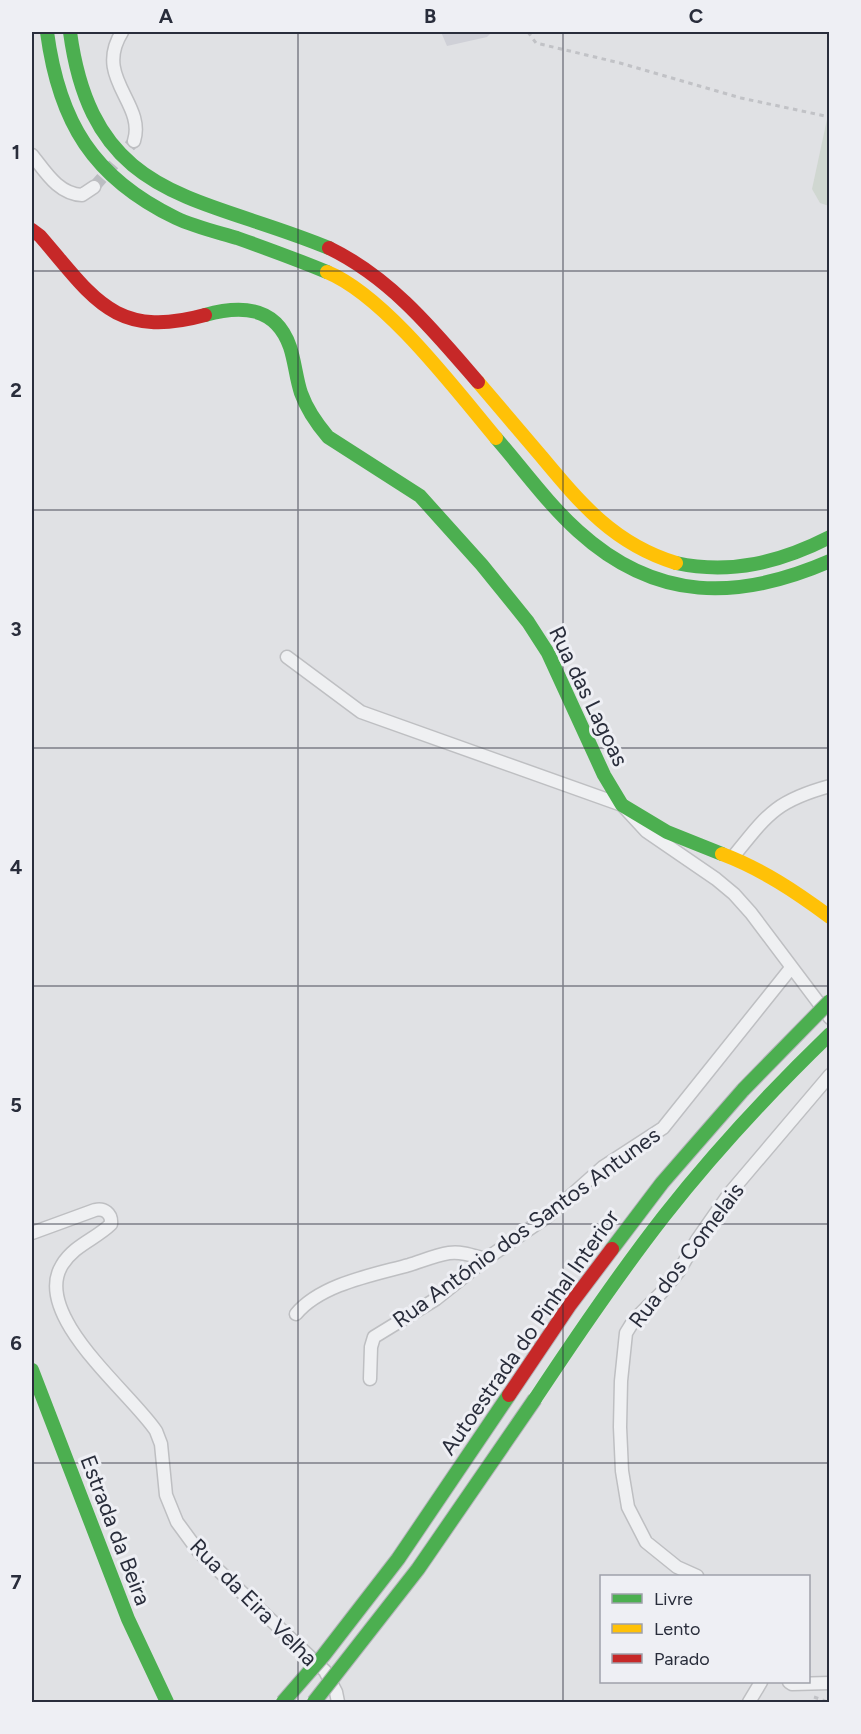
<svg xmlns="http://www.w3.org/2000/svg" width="861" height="1734" font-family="Figtree,sans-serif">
<rect width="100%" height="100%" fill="#e0e1e4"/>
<path fill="#cfd0d7" d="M441,32H492L487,37L447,46Z"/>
<path fill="#d0d7d1" d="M829,110L830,206H829L820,203L812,189Z"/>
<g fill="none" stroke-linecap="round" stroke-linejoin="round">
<path stroke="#bbbdc2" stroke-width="12" stroke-dasharray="12 6" stroke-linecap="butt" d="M94,187L134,141"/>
<defs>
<path id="street" d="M122,32C93,78 146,103 134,141
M32,155C45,171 58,194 82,195L94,187
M287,657L361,712L622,805L646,831L716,879L734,894L751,913L830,1018
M733,857C767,815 775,801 830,786
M32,1233L95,1210C104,1208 112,1213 111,1224C96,1239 74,1245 62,1265C31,1315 131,1393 156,1431L161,1444L166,1495L177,1522L199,1552L325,1671L336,1692L338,1702
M296,1314C321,1284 373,1275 409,1265C422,1261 436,1255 449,1253C462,1251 474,1256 486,1259
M370,1379L371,1347L374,1337L436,1299L486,1259L548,1216L603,1167L663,1128L791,968
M697,1576L677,1567L646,1542L628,1507L622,1471L620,1427L621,1381L626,1333L634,1320L661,1293L679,1271L697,1240L729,1194L830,1075
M789,1682L792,1684L830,1683
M749,1702L761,1682"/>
</defs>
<use href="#street" stroke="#bebfc2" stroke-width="15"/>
<path stroke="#c1c2c6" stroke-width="3" stroke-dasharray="4.5 4.5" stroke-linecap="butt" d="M528,32L536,43L620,63L741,98L830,117
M814,1697L828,1702"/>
<use href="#street" stroke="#eff0f2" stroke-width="12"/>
<path stroke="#4caf50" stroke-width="14" d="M47,32C59,122 93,178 176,218C195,227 217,232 237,238C268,249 298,260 327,272
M70,32C93,202 199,194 329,248
M205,315C241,305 276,306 290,347C295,362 296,378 301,393C307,410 317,424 328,437L420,496L482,565L528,622L548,653L604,775L622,805L667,832L722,854
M496,438C523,469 548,504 578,531C656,602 738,601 830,561
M676,563C731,575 781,562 830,537
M32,1370L128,1619L167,1702
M535,1399C576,1337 618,1275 664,1216C715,1151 771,1091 830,1034"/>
<path stroke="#ffc107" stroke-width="14" d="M327,272C385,296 455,389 496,438
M478,382C499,407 520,431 541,456C581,504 614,544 676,563
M722,854C762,869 796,892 830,917"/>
<path stroke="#c62828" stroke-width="14" d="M32,230L40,236C93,297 114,340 205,315
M329,248C391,278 434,331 478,382"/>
<defs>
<path id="fast-bridge" d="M612,1249L662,1183L743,1090L830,1001
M283,1702L323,1656L398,1559L509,1395
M314,1702L418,1569L535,1399"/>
<path id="jam-bridge" d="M509,1395L569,1306L612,1249"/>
</defs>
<use href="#fast-bridge" stroke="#b3b4b9" stroke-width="16" stroke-linecap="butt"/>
<use href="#jam-bridge" stroke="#b3b4b9" stroke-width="16" stroke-linecap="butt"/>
<use href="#fast-bridge" stroke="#4caf50" stroke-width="14"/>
<use href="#jam-bridge" stroke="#c62828" stroke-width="14"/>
</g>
<path fill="none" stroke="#292d3b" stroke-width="1.5" stroke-opacity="0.55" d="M298,32V1702M563,32V1702M32,271H830M32,510H830M32,748H830M32,986H830M32,1224H830M32,1463H830"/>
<g text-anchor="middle" stroke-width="6" stroke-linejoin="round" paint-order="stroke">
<g font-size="22" fill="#292d3b" stroke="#eeeff4">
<text transform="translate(589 696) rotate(64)" y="8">Rua das Lagoas</text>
<text transform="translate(526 1227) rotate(-36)" y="8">Rua António dos Santos Antunes</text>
<text transform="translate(686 1255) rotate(-53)" y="8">Rua dos Comelais</text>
<text transform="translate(529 1332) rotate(-55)" y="8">Autoestrada do Pinhal Interior</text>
<text transform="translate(116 1530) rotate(69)" y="8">Estrada da Beira</text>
<text transform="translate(254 1602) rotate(45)" y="8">Rua da Eira Velha</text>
</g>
</g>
<rect width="861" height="1734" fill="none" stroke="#eeeff4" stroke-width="66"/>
<rect x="600" y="1575" width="210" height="108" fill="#eeeff4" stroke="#9fa1aa" stroke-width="1.5"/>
<rect x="612" y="1594" width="30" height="9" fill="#4caf50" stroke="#9fa1aa" stroke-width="1.5"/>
<text x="654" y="1605" font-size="18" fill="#292d3b">Livre</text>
<rect x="612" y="1624" width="30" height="9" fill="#ffc107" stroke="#9fa1aa" stroke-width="1.5"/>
<text x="654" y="1635" font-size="18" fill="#292d3b">Lento</text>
<rect x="612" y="1654" width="30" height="9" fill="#c62828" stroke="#9fa1aa" stroke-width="1.5"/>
<text x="654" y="1665" font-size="18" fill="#292d3b">Parado</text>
<rect x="33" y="33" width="795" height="1668" fill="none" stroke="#292d3b" stroke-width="2"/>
<g font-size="20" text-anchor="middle" font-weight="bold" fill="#292d3b">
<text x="166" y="23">A</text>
<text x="430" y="23">B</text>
<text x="696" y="23">C</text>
<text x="16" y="159">1</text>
<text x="16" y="397">2</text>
<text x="16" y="636">3</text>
<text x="16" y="874">4</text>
<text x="16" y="1112">5</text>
<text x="16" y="1350">6</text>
<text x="16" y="1589">7</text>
</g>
</svg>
